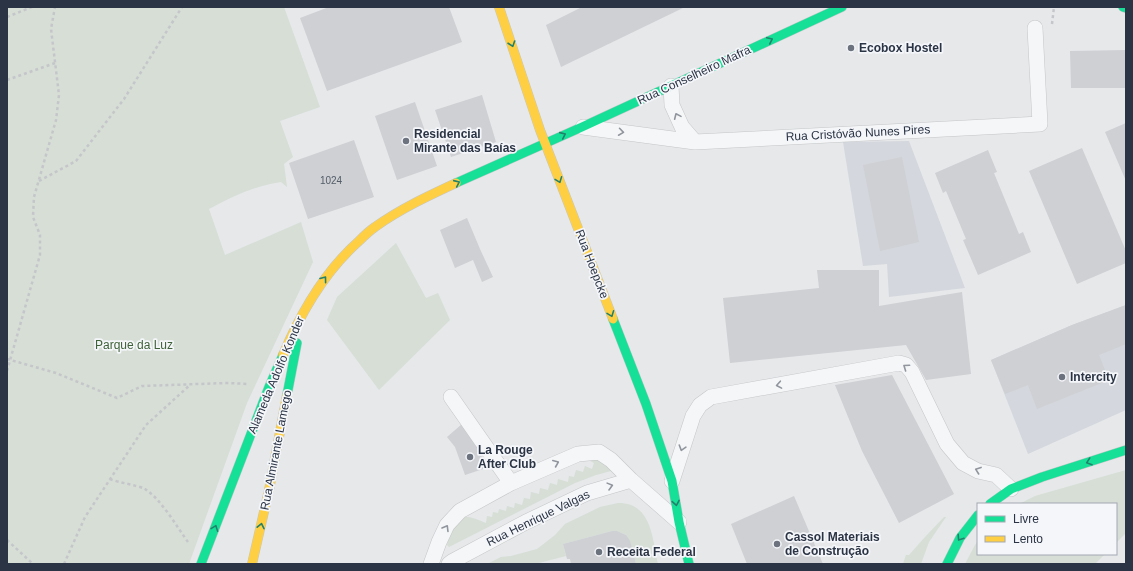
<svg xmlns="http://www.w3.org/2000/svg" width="1133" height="571" font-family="Helvetica,sans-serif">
<rect width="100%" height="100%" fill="#e6e8ea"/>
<path fill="#d4d7dd" d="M909,141L965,288L889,297L887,264L863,266L843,142Z
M1126,305V410L1028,454L991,360L1072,325Z"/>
<path fill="#d6ded6" d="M7,7H284L320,107L280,121L293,157L284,164L287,187L281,182C254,186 233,196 209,209L225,255L301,222L313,262L247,403L189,564H7Z
M396,243L426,298L438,293L450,320L379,390L327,320L337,297Z
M584,458L603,460L611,470V471L596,475L575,483L449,547L447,545L449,534L462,517C470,516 478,520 486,523L487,516L492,517L493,512L498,513L499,509L506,511L507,506L514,508L515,503L522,505L524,498L530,499L531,492L539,494L540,488L548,490L550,483L557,485L558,479L568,482L569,476L574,477L576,470L583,472L585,466L592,469L594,463Z
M1126,470V533L1116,543V504H1019L1035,496Z
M618,503C652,503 652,538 658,564H636L626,535L617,531H612L563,544L566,556L535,564H487L501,557L511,556L537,549L555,535L565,524L600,507Z
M944,517H946L929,542L921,564H903L906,555H909L925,537Z
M978,541V554H1105L1095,564H965L975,545Z"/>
<path fill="#ced0d3" d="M329,7H449L462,42L327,91L300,18Z
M582,7H685L561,67L546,25Z
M1126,50V88H1071L1070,51Z
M482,95L496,142L451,157L435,110Z
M415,102L437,166L397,180L375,116Z
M1126,123V181L1105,132Z
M354,140L374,197L308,219L289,163Z
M1082,148L1126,251V263L1077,284L1029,171Z
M988,150L997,172L994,173L1019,234L1023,232L1031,252L978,275L963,240L966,239L946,191L943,193L935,173Z
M902,157L919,242L880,251L863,165Z
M467,218L480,249L493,277L482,282L473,260L455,268L440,230Z
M817,270H879V306L962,292L971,374L926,380L906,345L730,363L723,298L819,288Z
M1126,305V344L1099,355L1109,380L1037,409L1028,385L1005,394L991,360L1072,325Z
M892,375L954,494L899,523L862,451L835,385Z
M462,424L475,439L486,468L465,475L455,447L447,437Z
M794,496L823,564H747L731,524Z
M612,531H617L626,535L630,541L636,564H571L570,559H567L563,544Z"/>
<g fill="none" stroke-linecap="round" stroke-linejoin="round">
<defs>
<path id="street" d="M671,86L672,105L682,127L695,142
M583,127L695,142L1040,124L1035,28
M451,397L511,483
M672,481L693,416L700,405L711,397L899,363L906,365L912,372L947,444L963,463L978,471L996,475L1011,489
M431,564L439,542L447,525L460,511L511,483L578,454L599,452L611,460L631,480
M449,564L453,561L526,522L587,493L631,480L679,522"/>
<path id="fast" d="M1123,7L1126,8
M456,183L582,127L842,7
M613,319L646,404L672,481L679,522L689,564
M287,395L297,343
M990,504L1011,489L1042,477L1126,450
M201,564L269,387L283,355
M947,564L960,538L978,515"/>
<path id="slow" d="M499,7L540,130L613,319
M283,355C301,312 324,272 359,241C364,236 369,231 375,227C400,209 428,196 456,183
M252,564L269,490L287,395"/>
</defs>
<use href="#street" stroke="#c4c6c8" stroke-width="16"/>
<use href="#fast" stroke="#c4c6c8" stroke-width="10"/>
<use href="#slow" stroke="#c4c6c8" stroke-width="10"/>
<path stroke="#c5c6ca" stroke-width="2.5" stroke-dasharray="3 3" stroke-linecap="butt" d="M7,17L32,7
M1052,24L1054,7
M7,80L55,63
M39,181L76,161L124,99L182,7
M7,359L56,373L117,398L142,386L226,383L249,384
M7,371L40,255V235L33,217L34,197L56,120L59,95L51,29L55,7
M110,479C120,483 137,485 145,489C161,499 177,527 188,542
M7,540L33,564
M64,564L85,517L146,425L191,384"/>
<use href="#street" stroke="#f5f6f7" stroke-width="15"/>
<use href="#fast" stroke="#16e098" stroke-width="9"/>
<use href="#slow" stroke="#ffcf43" stroke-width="9"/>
</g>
<defs><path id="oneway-chevron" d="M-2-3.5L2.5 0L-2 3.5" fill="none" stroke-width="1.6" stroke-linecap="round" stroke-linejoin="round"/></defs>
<g stroke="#22816a">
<use href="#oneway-chevron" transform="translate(770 40) rotate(-25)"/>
<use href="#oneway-chevron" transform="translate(512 44) rotate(71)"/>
<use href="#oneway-chevron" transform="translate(563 135) rotate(-24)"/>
<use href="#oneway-chevron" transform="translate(559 180) rotate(69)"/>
<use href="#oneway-chevron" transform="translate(457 183) rotate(-24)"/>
<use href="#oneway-chevron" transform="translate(324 279) rotate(-53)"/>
<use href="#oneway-chevron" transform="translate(611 314) rotate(69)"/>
<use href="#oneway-chevron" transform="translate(1089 462) rotate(161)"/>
<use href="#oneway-chevron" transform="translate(676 503) rotate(80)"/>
<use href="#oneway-chevron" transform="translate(261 526) rotate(-78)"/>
<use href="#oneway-chevron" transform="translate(215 528) rotate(-69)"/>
<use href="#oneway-chevron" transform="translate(960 538) rotate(123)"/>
</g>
<g stroke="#90959e">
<use href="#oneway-chevron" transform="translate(677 116) rotate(-114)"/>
<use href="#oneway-chevron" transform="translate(621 132) rotate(8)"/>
<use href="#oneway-chevron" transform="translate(906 367) rotate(-145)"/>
<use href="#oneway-chevron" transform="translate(779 385) rotate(170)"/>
<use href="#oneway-chevron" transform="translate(682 448) rotate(107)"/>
<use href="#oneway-chevron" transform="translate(556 463) rotate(-23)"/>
<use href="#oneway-chevron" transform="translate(978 470) rotate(-160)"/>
<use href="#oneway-chevron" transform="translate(610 486) rotate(-15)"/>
<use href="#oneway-chevron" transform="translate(446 528) rotate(-59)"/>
</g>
<g fill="#6c737f" stroke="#f4f6f9" stroke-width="1.5">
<circle cx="851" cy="48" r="4"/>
<circle cx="406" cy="141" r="4"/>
<circle cx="1062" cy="377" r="4"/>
<circle cx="470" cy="457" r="4"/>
<circle cx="777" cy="544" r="4"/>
<circle cx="599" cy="552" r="4"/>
</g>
<g text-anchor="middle" stroke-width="3.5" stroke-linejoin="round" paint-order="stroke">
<g font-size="10" fill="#545c69">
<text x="331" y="184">1024</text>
</g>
<g font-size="12" font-weight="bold" fill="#2b3445" stroke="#f4f6f9" text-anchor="start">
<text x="859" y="52">Ecobox Hostel</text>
<text x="414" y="138">Residencial<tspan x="414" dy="14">Mirante das Baías</tspan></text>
<text x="1070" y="381">Intercity</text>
<text x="478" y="454">La Rouge<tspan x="478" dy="14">After Club</tspan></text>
<text x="785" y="541">Cassol Materiais<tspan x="785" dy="14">de Construção</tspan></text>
<text x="607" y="556">Receita Federal</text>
</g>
<g font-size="12" fill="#2b3445" stroke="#f4f6f9">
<text transform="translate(694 75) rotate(-25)" y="4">Rua Conselheiro Mafra</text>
<text transform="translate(858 133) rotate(-3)" y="4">Rua Cristóvão Nunes Pires</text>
<text transform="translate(592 264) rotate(69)" y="4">Rua Hoepcke</text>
<text transform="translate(276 375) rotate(-67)" y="4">Alameda Adolfo Konder</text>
<text transform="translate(276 450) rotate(-79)" y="4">Rua Almirante Lamego</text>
<text transform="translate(538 518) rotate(-26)" y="4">Rua Henrique Valgas</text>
</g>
<g font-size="12" fill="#3f6138" stroke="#f4f6f9">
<text x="134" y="349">Parque da Luz</text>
</g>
</g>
<rect width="1133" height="571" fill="none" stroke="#2b3445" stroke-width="16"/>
<rect x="977" y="503" width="140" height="52" fill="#f4f6f9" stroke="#a4a8b1"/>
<rect x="985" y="516" width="20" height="6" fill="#16e098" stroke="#a4a8b1"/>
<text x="1013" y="523" font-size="12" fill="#2b3445">Livre</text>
<rect x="985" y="536" width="20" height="6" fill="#ffcf43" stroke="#a4a8b1"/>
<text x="1013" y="543" font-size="12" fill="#2b3445">Lento</text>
</svg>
